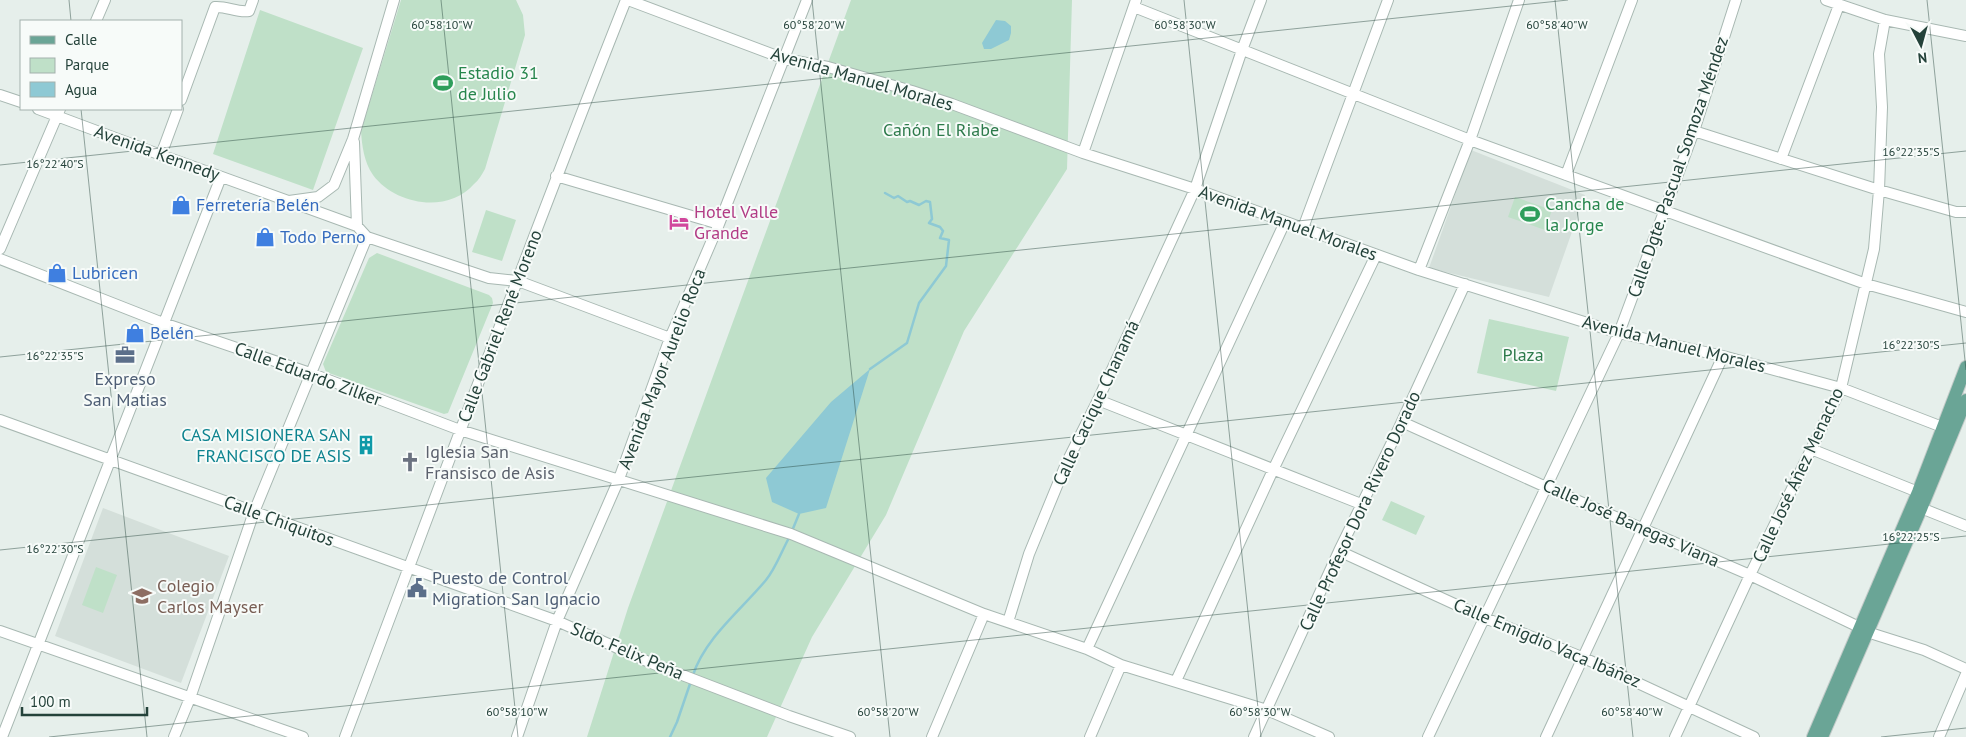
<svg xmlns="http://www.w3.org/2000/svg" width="1966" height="737" font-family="'PT Sans',sans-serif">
<rect width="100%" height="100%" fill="#e6efeb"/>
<path fill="#d4dfda" d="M1471,150L1585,195L1549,297L1429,268Z
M103,508L229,556L181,683L55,636Z"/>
<path fill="#bfe0c8" d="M401,0H516L523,15L525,35L485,169C482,174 479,180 474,184C448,214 395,205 373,175C364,162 362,146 361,131Z
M851,0H1072L1067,169L964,331L886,515L812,637L767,737H587L628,608Z
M260,10L363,48L313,190L213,154Z
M1515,197L1552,210L1545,230L1508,217Z
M486,210L516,220L502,261L472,252Z
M377,253L489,295L492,298L493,303L448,413L444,414L326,372L323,364L369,258Z
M1489,319L1569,337L1556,391L1477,373Z
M1391,501L1425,516L1416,535L1382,520Z
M96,567L117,575L103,613L82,605Z"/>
<path fill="#8ec9d4" d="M996,20L1005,21L1011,26V33L1009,40L991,49H984L982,43Z
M870,369L826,508L799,514L772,502L766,478L831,402Z"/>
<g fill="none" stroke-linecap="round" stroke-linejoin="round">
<path stroke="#8ec9d4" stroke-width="2.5" d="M870,369L907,343L919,303L946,266L949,240L940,238L943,231L940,227L929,223L932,219L930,202L926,201L919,205L910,201L907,202L898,196L894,198L885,193
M792,531L799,514
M693,675C705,638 741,610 766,580C776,568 782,550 790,536
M670,737L677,722L691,681"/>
<defs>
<path id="minor" d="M628,0L785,59L828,67L912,91L952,104L1083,153L1195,189L1419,270L1619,333L1723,356L1841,388L1950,430
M1826,0L1885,20L1966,36
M1134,7L1470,140L1866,284L1966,312
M96,21L105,0
M0,95L21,102
M181,100L215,7C227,6 237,13 249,11L253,0
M38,109L161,155L357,226L367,237L489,278L518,281L670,338
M1694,131L1879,190L1956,212H1966
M354,142L357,226
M1083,153L1136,0
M161,155L178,109
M1781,159L1839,5
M1566,175L1632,0
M556,176L719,224
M289,201L318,197L334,185L353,139L394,0
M1303,228L1388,0
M0,249L60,109
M0,259L163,323L310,373L460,430L791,534L984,614L1087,649L1121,665L1267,710L1329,737
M1419,270L1470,140L1519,0
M1098,400L1361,504
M0,420L557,621L651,663L789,716L850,737
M1402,422L1546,487L1750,575L1859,627
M1811,449L1918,492
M1916,506L1966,526
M1339,551L1485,618L1584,658L1754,737
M1008,622L1029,554L1066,464L1098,400L1195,189L1242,50L1261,0
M0,631L303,737
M1867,632L1924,650L1966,669
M1087,649L1285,222
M1176,681L1273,470L1376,255
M2,737L221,177
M174,737L190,698L254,512L367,237
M345,737C438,491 529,244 626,0
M517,737L557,621L619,479L670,338L719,224L807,0
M932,737L984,614
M1090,737L1121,665
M1254,737L1339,551L1398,430L1465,284
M1428,737L1619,333L1694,131L1736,0
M1546,737L1723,356
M1675,737L1750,575L1841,388L1874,249L1879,190L1882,107L1879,54L1885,20
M1939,737L1966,674"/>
<path id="major" d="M1813,737L1918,492L1966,367
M1822,737L1921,509L1966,400"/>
</defs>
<use href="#minor" stroke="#a8b8b2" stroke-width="12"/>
<use href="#major" stroke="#c2cac8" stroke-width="14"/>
<use href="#minor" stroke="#fff" stroke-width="10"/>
<use href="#major" stroke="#6aa596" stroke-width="12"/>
</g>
<path fill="none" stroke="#24423a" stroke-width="1" stroke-opacity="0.45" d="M69,0L71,21M441,0L518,737M812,0L890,737M1184,0L1261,737M1555,0L1633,737M1927,0L1966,370M81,109L147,737M0,165L1568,0M0,357L1966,151M0,550L1966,343M49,737L1966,536M1881,737L1966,728"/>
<defs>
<symbol id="stadium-bare" viewBox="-9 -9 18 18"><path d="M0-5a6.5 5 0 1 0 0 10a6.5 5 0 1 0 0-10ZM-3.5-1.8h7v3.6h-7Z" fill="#2e9e5b" stroke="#f7fbf9" stroke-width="2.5" paint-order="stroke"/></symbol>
<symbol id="shop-bare" viewBox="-9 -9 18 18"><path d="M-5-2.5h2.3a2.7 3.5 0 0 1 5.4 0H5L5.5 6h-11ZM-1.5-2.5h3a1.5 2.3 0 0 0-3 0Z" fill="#3f7fe0" stroke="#f7fbf9" stroke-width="2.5" paint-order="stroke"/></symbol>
<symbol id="hotel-bare" viewBox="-9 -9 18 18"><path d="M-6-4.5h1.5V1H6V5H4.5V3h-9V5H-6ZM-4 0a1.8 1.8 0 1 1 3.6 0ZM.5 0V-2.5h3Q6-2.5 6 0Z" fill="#d1479c" stroke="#f7fbf9" stroke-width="2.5" paint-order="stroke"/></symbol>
<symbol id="office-bare" viewBox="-9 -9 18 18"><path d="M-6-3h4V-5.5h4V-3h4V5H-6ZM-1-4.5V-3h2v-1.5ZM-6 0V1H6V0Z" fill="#5c6f8a" stroke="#f7fbf9" stroke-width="2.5" paint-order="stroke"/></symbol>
<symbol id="building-bare" viewBox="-9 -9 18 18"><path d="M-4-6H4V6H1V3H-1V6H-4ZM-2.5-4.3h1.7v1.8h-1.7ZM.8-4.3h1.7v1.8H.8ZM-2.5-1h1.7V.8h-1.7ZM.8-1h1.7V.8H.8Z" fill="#0f9aa8" stroke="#f7fbf9" stroke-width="2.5" paint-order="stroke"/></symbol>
<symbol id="church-bare" viewBox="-9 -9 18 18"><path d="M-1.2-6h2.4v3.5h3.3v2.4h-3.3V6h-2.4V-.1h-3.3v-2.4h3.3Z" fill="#6b7280" stroke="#f7fbf9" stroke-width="2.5" paint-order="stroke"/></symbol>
<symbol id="civic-bare" viewBox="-9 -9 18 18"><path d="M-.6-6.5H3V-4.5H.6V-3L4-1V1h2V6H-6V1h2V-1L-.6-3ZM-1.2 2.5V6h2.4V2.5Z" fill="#5c6f8a" stroke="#f7fbf9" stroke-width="2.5" paint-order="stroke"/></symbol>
<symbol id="school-bare" viewBox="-9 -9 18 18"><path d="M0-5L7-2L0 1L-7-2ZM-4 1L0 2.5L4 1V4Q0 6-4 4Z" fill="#8d6e63" stroke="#f7fbf9" stroke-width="2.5" paint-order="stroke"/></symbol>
</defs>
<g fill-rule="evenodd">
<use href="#stadium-bare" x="429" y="69" width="28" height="28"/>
<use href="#shop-bare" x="167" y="191" width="28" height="28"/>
<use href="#stadium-bare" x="1516" y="200" width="28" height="28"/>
<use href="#hotel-bare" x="665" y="208" width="28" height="28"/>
<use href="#shop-bare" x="251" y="223" width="28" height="28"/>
<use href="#shop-bare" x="43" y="259" width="28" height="28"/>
<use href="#shop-bare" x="121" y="319" width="28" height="28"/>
<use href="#office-bare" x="111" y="341" width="28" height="28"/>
<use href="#building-bare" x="352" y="431" width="28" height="28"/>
<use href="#church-bare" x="396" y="448" width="28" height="28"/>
<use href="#civic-bare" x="403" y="574" width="28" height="28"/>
<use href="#school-bare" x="128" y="582" width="28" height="28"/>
</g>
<g text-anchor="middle" stroke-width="4" stroke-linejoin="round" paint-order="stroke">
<g font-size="18" fill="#27864d" stroke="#f7fbf9" text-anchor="start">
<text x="458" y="79">Estadio 31<tspan x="458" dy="21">de Julio</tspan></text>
<text x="1545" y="210">Cancha de<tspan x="1545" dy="21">la Jorge</tspan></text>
</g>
<g font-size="18" fill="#24423a" stroke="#f7fbf9">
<text transform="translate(862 79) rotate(16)" y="6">Avenida Manuel Morales</text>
<text transform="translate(157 153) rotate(20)" y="6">Avenida Kennedy</text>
<text transform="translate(1678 167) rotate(-71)" y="6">Calle Dgte. Pascual Somoza Méndez</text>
<text transform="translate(1288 223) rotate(20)" y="6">Avenida Manuel Morales</text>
<text transform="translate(500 326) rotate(-69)" y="6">Calle Gabriel René Moreno</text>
<text transform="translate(1674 344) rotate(14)" y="6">Avenida Manuel Morales</text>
<text transform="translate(662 369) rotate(-69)" y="6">Avenida Mayor Aurelio Roca</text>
<text transform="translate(308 374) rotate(20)" y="6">Calle Eduardo Zilker</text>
<text transform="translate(1096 403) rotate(-65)" y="6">Calle Cacique Chanamá</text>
<text transform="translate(1798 475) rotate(-65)" y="6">Calle José Áñez Menacho</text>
<text transform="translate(1360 511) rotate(-65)" y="6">Calle Profesor Dora Rivero Dorado</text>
<text transform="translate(279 521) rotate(20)" y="6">Calle Chiquitos</text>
<text transform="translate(1631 523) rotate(24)" y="6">Calle José Banegas Viana</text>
<text transform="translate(1547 643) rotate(23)" y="6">Calle Emigdio Vaca Ibáñez</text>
<text transform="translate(627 651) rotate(23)" y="6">Sldo. Felix Peña</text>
</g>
<g font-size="18" fill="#2d7a4b" stroke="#f7fbf9">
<text x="941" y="136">Cañón El Riabe</text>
<text x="1523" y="361">Plaza</text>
</g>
<g font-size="18" fill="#366cbe" stroke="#f7fbf9" text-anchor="start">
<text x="196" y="211">Ferretería Belén</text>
<text x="280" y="243">Todo Perno</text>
<text x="72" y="279">Lubricen</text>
<text x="150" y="339">Belén</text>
</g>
<g font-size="18" fill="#b23c85" stroke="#f7fbf9" text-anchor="start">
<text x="694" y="218">Hotel Valle<tspan x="694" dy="21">Grande</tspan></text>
</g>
<g font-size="18" fill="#4e5e75" stroke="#f7fbf9">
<text x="125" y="385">Expreso<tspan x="125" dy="21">San Matias</tspan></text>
<text x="432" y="584" text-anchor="start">Puesto de Control<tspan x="432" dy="21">Migration San Ignacio</tspan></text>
</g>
<g font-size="18" fill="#0d838f" stroke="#f7fbf9" text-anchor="end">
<text x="351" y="441">CASA MISIONERA SAN<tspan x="351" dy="21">FRANCISCO DE ASIS</tspan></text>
</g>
<g font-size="18" fill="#5b616d" stroke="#f7fbf9" text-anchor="start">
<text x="425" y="458">Iglesia San<tspan x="425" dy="21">Fransisco de Asis</tspan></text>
</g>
<g font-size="18" fill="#785e54" stroke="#f7fbf9" text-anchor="start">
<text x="157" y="592">Colegio<tspan x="157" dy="21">Carlos Mayser</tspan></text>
</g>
</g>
<g font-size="12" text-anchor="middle" fill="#24423a" stroke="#f7fbf9" stroke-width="4" stroke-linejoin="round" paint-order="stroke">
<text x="442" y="29">60°58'10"W</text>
<text x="814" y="29">60°58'20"W</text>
<text x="1185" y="29">60°58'30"W</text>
<text x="1557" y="29">60°58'40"W</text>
<text x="1911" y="156">16°22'35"S</text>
<text x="55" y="168">16°22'40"S</text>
<text x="1911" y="349">16°22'30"S</text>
<text x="55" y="360">16°22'35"S</text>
<text x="1911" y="541">16°22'25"S</text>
<text x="55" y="553">16°22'30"S</text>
<text x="517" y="716">60°58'10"W</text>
<text x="888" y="716">60°58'20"W</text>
<text x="1260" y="716">60°58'30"W</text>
<text x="1632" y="716">60°58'40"W</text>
</g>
<rect x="20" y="20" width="162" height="90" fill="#f7fbf9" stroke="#a3b1ad"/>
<rect x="30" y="36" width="25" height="8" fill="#6aa596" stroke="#a3b1ad"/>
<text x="65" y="45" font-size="15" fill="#24423a">Calle</text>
<rect x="30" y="58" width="25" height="15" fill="#bfe0c8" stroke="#a3b1ad"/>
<text x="65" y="70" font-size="15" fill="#24423a">Parque</text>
<rect x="30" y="82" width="25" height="15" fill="#8ec9d4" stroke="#a3b1ad"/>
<text x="65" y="95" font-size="15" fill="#24423a">Agua</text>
<g transform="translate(1921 45) rotate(174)" stroke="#f7fbf9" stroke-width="4" paint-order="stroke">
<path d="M0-4L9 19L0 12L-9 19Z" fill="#24423a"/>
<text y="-8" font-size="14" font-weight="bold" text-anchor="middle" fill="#24423a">N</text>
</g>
<path d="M22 707v8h125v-8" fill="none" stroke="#24423a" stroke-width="2.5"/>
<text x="30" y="707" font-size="15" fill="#24423a" stroke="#f7fbf9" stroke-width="4" paint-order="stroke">100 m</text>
</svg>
